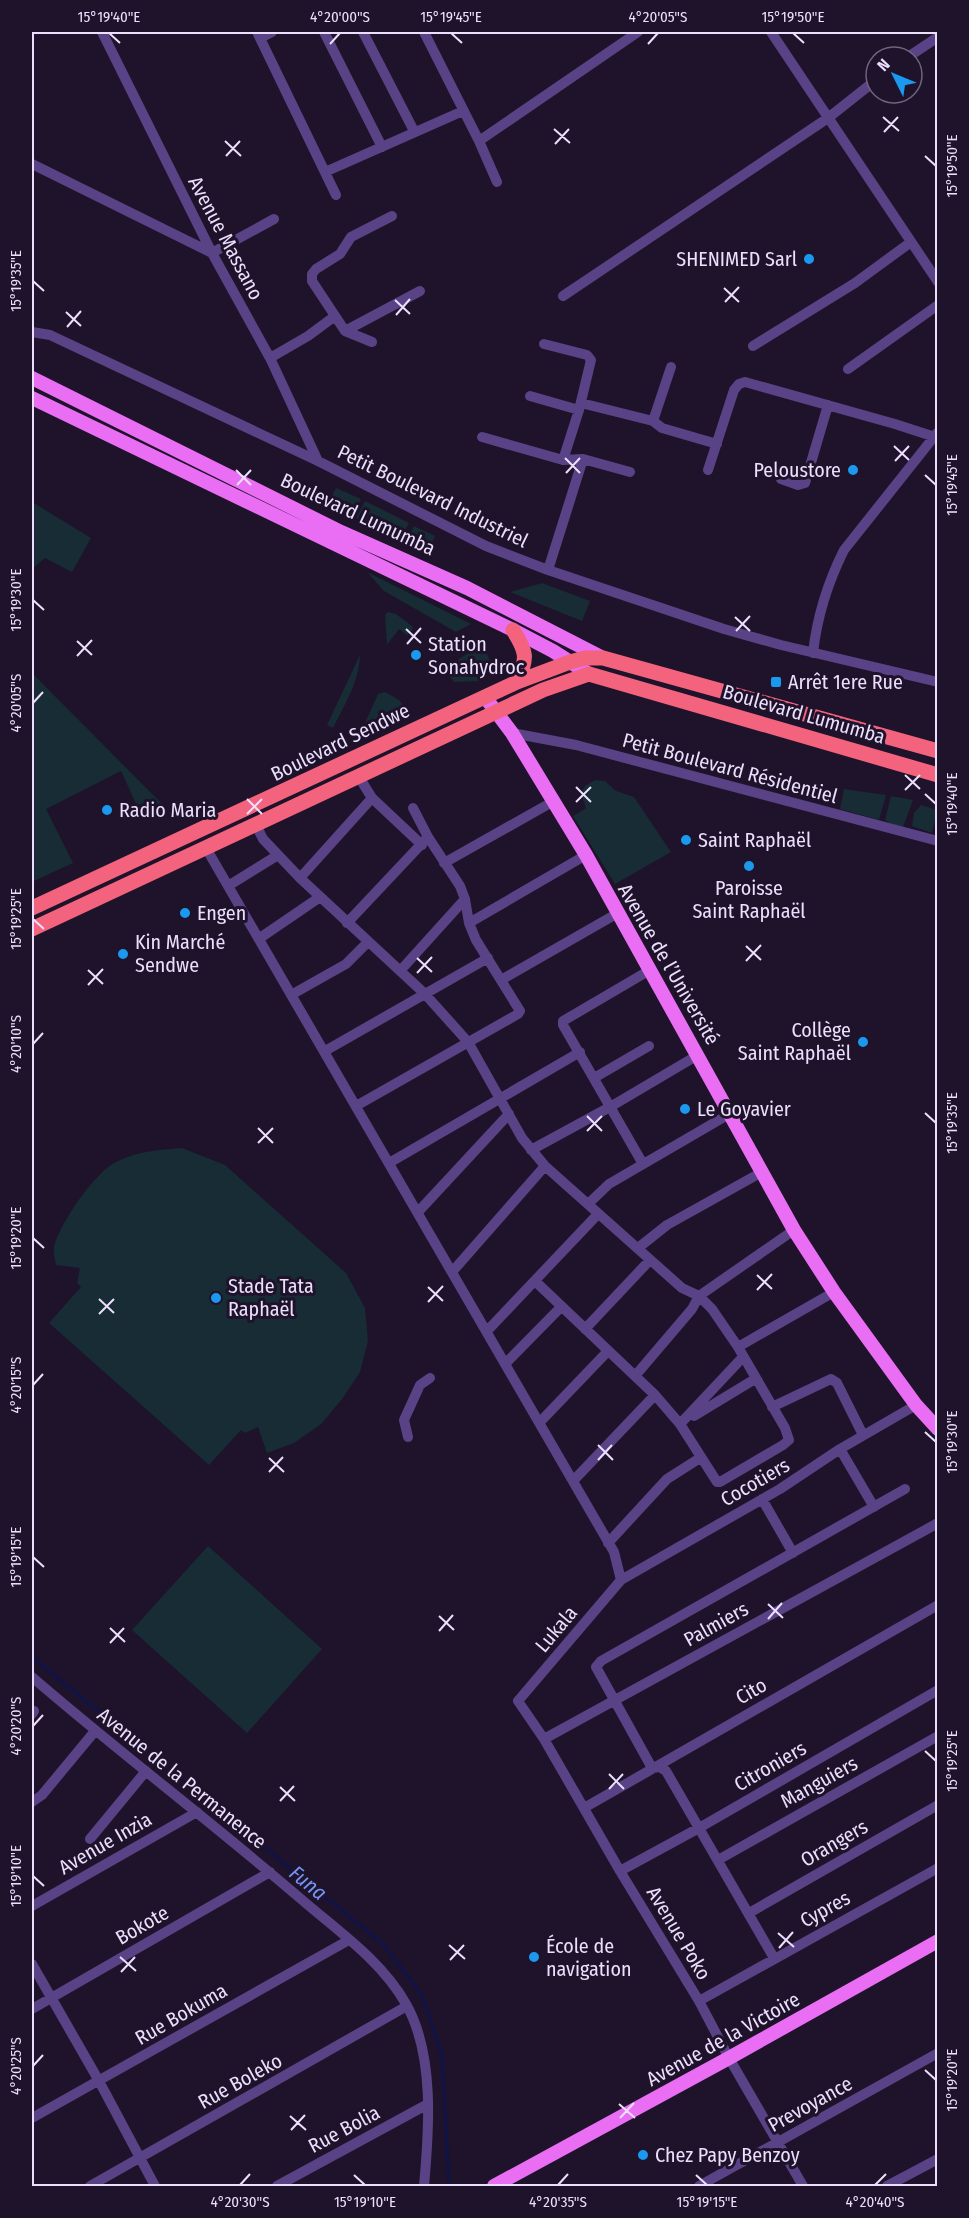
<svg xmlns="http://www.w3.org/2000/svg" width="969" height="2218" font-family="'Fira Sans Condensed',sans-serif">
<rect width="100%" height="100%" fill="#1e132a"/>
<path fill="#172c34" d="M336,488L361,499L353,515L328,503Z
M365,501L409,523L400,540L356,518Z
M32,502L91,538L72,572L45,558L32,569Z
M414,526L435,536L428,552L406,542Z
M367,572L471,624L456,632L384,591Z
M542,583L590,601L582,621L510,592Z
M388,612L396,614L412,626L413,629L407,635L399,629L387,645L385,615Z
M483,647L492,664L480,681L454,682L450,677C451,659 468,653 483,647Z
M360,655C359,682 345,704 333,728L327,725Z
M32,673L166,808L144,821L121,771L46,809L73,863L32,882Z
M385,692L399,700L404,706L364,725L378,694Z
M595,780L605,781L616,791L634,797L671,852L615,884L573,816L586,808L581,794L585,786Z
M844,789L886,795L879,820L840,809Z
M891,796L913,800L903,827L891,824L885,820Z
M921,805L937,810L932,833L912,826L914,813Z
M182,1148L225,1165L346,1273L365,1308L368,1341L360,1372L343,1398L321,1424L294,1443L267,1453L258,1427L245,1433L241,1430L209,1465L49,1323L81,1287L77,1283L80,1268L56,1265C55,1259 53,1252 54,1246C61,1222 95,1171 118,1161C138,1151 160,1150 182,1148Z
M208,1546L322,1649L247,1733L132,1630Z"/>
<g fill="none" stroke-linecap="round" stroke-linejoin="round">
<path stroke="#101347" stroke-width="3" d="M32,1657L383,1944L422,1995L442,2055L449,2186"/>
<path stroke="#594285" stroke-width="10" d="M102,32L212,253L270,358L318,461
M257,32L336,195
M324,32L382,147
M363,32L414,131
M424,32L479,141L497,182
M771,32L938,282
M260,38L272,32
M908,57L938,37
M479,141L638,32
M32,164L212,253L274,219
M325,172L463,111
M563,296L828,118L876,80
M345,331L420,291
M32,332L50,335L318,461L486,546L548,570L724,629L781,645L938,682
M372,342L345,331L312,281V274L316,269L340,254L351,237L392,216
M544,344L587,355L591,360L579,410L563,460
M753,346L855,283L911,242
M270,358L308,336L335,316
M848,369L938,305
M530,396L579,410
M581,403L653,421L662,428L717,444
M653,421L671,367
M482,437L563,460L583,459L630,472
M708,470L734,390L739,384L745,382L895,424L935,437
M781,479L798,485L805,483L828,405
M548,570L583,459
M813,653C817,617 828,582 844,550L937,433
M512,733L576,745L938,841
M359,777L372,798L422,845
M256,825L263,839L300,878L425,994L468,1042L522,1138L545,1166L682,1288L699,1296L712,1309L738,1347L785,1428L789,1440L783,1445L720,1482H717L680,1424L655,1395L536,1282
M206,848L614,1552L621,1580
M444,863L554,801
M300,878L372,798
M228,886L278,855
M347,923L428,837
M469,923L586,855
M260,938L320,897
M400,971L465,899
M501,980L618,913
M291,995L346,964L368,942
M325,1051L488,958
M594,1078L649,1046
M356,1106L518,1014L520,1011L476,940L469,923L465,899L460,886L428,837L413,808
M531,1150L610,1107L698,1055
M389,1163L580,1052
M643,1164L563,1025V1021L650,970
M588,1204L609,1184L731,1113
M418,1212L509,1114
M638,1248L667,1225L762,1172
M452,1272L545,1166
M585,1329L650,1260
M487,1331L598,1214
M738,1347L834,1292
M506,1363L561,1307
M635,1376L692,1309L699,1296L794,1230
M772,1407L831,1379L837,1383L863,1435
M694,1416L755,1379
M540,1422L608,1351
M680,1424L743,1357
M408,1437L404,1420L420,1385L430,1378
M840,1449L874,1507
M573,1481L655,1395
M762,1499L793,1553
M608,1543L667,1479L700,1458
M32,1677C120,1753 213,1823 301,1899C338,1931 382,1961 406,2004C435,2055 429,2131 424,2186
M32,1714L34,1711
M544,1739L938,1523
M32,1802L42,1795L95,1731
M584,1808L938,1605
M90,1839L146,1771
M718,1860L938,1736
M620,1871L699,1828L938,1690
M32,1906L197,1812
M749,1913L938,1805
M774,1958L666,1771L660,1767L652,1768L596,1667L601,1661L905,1489
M32,1964L99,2081L155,2186
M699,2001L938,1868
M32,2009L270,1872
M32,2118L349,1940
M90,2186L407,2006
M277,2186L428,2104
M699,2186L938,2053
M803,2186L729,2058L699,2001L620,1871L544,1739L518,1701L621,1580L780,1489L840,1449L916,1405
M887,2186L938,2159"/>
<path stroke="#ea6ef4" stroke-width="14" d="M32,378L341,532L467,588L603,658
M32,398L513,630L553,651L589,674
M485,697L512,733L586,855L794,1230L834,1292L916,1405L938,1429
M494,2186L729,2058L938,1941"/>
<path stroke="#f3637d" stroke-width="15" d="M513,630C527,652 528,658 517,682
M32,908L517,682L570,662L585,658H603L938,751
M32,929L543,690L589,674L938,775"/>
</g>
<path fill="none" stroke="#ebdffd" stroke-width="2" d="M109,33L120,43M451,33L462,43M793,33L804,43M330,44L340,33M648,44L658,33M883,117L899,131M554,129L570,143M884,132L898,117M225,141L241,156M555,144L569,129M226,156L240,141M925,156L936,166M33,281L44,291M724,288L739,302M395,300L410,314M725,302L739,287M66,312L81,326M396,315L410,299M67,327L81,311M894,446L909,460M565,458L580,473M895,461L909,446M236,470L251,485M566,473L580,458M925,475L936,485M237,485L251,470M33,600L44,610M735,617L750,631M406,629L421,643M736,631L750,616M77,641L92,655M407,644L421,628M77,656L92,640M33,703L43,692M905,775L920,789M576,787L591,802M905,790L920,775M925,794L936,804M247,799L262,814M576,802L591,787M247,814L262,799M33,919L44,929M746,946L761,960M417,958L432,972M746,961L761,945M88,970L103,984M417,973L432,957M88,985L103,969M33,1044L43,1033M925,1113L936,1123M587,1116L602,1131M258,1128L273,1143M587,1131L602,1116M258,1143L273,1128M33,1238L44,1248M757,1275L772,1289M428,1287L443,1301M757,1290L772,1274M99,1299L114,1313M428,1302L443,1286M99,1314L114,1299M33,1385L43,1374M925,1432L936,1442M598,1445L613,1460M269,1458L284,1472M598,1460L612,1445M269,1472L283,1457M33,1557L44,1567M768,1604L783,1618M439,1616L454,1630M768,1619L782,1603M110,1628L125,1642M439,1631L453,1615M110,1643L124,1628M33,1726L43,1715M925,1751L936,1761M609,1774L624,1789M280,1787L295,1801M609,1789L623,1774M280,1801L294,1786M33,1876L44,1886M778,1933L794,1947M449,1945L465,1959M779,1948L793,1932M120,1957L136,1971M450,1960L464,1945M121,1972L135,1957M33,2066L43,2055M925,2070L936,2080M619,2104L635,2118M290,2116L306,2130M620,2118L634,2103M291,2130L305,2115M354,2175L365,2185M696,2175L707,2185M240,2185L250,2174M558,2185L568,2174M875,2185L886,2174"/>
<g fill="#1a99ee" stroke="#1e132a" stroke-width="2">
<circle cx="809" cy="259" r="6"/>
<circle cx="853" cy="470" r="6"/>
<circle cx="416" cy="655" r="6"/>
<rect x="770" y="676" width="12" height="12" rx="3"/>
<circle cx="107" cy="810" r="6"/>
<circle cx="686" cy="840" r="6"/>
<circle cx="749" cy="866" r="6"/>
<circle cx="185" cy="913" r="6"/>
<circle cx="123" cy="954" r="6"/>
<circle cx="863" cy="1042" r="6"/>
<circle cx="685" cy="1109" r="6"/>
<circle cx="216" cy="1298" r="6"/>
<circle cx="534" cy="1957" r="6"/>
<circle cx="643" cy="2155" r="6"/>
</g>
<g text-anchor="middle" stroke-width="6" stroke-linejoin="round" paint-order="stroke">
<g font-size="20" fill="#ebdffd" stroke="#1e132a">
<text transform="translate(226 238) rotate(62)" y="7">Avenue Massano</text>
<text transform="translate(433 496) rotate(26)" y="7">Petit Boulevard Industriel</text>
<text transform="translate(358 514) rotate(25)" y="7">Boulevard Lumumba</text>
<text transform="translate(804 714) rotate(16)" y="7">Boulevard Lumumba</text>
<text transform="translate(340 742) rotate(-26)" y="7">Boulevard Sendwe</text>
<text transform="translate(730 768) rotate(15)" y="7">Petit Boulevard Résidentiel</text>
<text transform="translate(669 964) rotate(60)" y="7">Avenue de l’Université</text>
<text transform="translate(755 1482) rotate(-30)" y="7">Cocotiers</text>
<text transform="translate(716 1624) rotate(-29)" y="7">Palmiers</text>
<text transform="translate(556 1629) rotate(-50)" y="7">Lukala</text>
<text transform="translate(751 1691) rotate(-30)" y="7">Cito</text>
<text transform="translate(770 1766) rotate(-30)" y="7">Citroniers</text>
<text transform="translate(182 1778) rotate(39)" y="7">Avenue de la Permanence</text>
<text transform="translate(819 1782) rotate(-29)" y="7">Manguiers</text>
<text transform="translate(105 1843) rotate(-30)" y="7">Avenue Inzia</text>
<text transform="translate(834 1843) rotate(-30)" y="7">Orangers</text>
<text transform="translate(825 1909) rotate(-29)" y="7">Cypres</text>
<text transform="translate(142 1925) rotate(-30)" y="7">Bokote</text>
<text transform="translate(679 1933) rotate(59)" y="7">Avenue Poko</text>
<text transform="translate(181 2014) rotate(-30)" y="7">Rue Bokuma</text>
<text transform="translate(723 2039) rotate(-29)" y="7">Avenue de la Victoire</text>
<text transform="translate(240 2081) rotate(-29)" y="7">Rue Boleko</text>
<text transform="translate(810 2104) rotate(-29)" y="7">Prevoyance</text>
<text transform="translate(344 2129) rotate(-28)" y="7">Rue Bolia</text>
</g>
<g font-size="20" fill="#ebdffd" stroke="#1e132a" text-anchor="start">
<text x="797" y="266" text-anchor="end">SHENIMED Sarl</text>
<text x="841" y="477" text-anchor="end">Peloustore</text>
<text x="428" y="651">Station<tspan x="428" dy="23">Sonahydroc</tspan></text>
<text x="788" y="689">Arrêt 1ere Rue</text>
<text x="119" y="817">Radio Maria</text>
<text x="698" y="847">Saint Raphaël</text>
<text x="749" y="895" text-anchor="middle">Paroisse<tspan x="749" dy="23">Saint Raphaël</tspan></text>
<text x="197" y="920">Engen</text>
<text x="135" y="949">Kin Marché<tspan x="135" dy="23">Sendwe</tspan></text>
<text x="851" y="1037" text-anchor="end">Collège<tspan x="851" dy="23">Saint Raphaël</tspan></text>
<text x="697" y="1116">Le Goyavier</text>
<text x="228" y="1293">Stade Tata<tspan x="228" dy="23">Raphaël</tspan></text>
<text x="546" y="1953">École de<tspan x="546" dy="23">navigation</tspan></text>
<text x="655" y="2162">Chez Papy Benzoy</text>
</g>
<g font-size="21" font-style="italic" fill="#7593f5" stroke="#1e132a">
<text transform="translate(308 1883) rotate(39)" y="7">Funa</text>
</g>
</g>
<rect width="969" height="2218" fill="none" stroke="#1e132a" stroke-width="66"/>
<g transform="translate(894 75) rotate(313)"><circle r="28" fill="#1e132a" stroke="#70657e" stroke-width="1.5"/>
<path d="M0-4.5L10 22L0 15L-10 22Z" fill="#1a99ee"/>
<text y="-9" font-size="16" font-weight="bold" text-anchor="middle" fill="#ebdffd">N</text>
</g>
<rect x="33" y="33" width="903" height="2152" fill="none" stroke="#ebdffd" stroke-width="2"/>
<g font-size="15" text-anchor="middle" fill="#ebdffd">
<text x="109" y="22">15°19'40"E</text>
<text x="340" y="22">4°20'00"S</text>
<text x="451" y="22">15°19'45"E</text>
<text x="658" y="22">4°20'05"S</text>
<text x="793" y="22">15°19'50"E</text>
<text transform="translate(952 166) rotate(-90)" y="5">15°19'50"E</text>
<text transform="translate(16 281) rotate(-90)" y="5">15°19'35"E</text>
<text transform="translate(952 485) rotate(-90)" y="5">15°19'45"E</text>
<text transform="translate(16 600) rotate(-90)" y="5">15°19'30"E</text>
<text transform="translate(16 703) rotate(-90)" y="5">4°20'05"S</text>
<text transform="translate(952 804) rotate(-90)" y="5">15°19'40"E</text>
<text transform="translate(16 919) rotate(-90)" y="5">15°19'25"E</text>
<text transform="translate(16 1044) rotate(-90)" y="5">4°20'10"S</text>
<text transform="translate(952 1123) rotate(-90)" y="5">15°19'35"E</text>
<text transform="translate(16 1238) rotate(-90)" y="5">15°19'20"E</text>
<text transform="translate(16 1385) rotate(-90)" y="5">4°20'15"S</text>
<text transform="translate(952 1442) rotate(-90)" y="5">15°19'30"E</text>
<text transform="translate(16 1557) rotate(-90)" y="5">15°19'15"E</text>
<text transform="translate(16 1726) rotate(-90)" y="5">4°20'20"S</text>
<text transform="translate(952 1761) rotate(-90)" y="5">15°19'25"E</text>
<text transform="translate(16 1876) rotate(-90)" y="5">15°19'10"E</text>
<text transform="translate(16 2066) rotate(-90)" y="5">4°20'25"S</text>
<text transform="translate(952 2080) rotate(-90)" y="5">15°19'20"E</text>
<text x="240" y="2207">4°20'30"S</text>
<text x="365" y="2207">15°19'10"E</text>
<text x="558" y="2207">4°20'35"S</text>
<text x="707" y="2207">15°19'15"E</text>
<text x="875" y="2207">4°20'40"S</text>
</g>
</svg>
